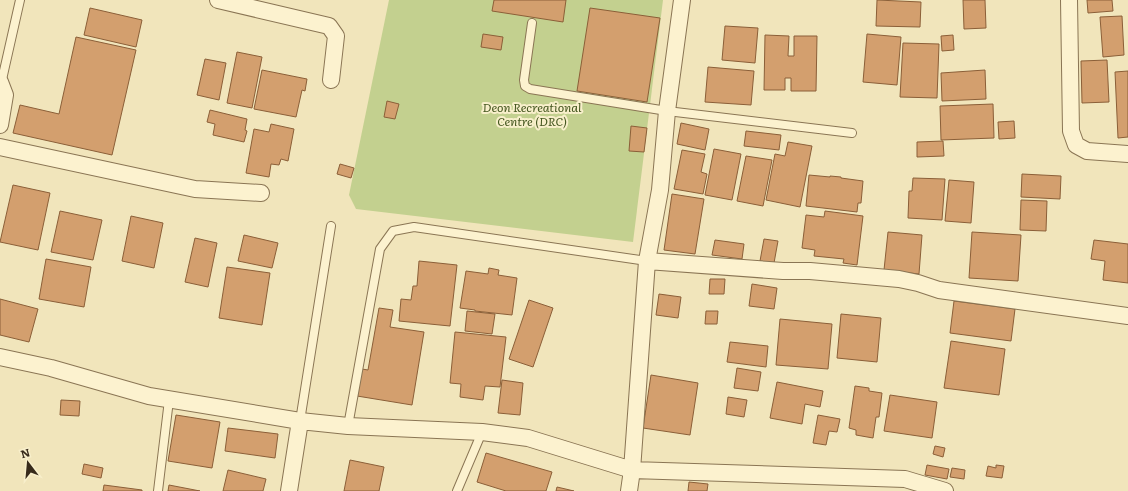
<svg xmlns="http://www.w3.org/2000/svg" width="1128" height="491" font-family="Literata,serif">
<rect width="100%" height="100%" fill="#f1e5bb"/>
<path fill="#c3d08f" d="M389,0H663L633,242L356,209L349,195Z"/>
<path fill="#d39f6e" stroke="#8b5f38" d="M494,0H566L563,22L492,11Z
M877,0L921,2L920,27L876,26Z
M963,0H985L986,28L964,29Z
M1087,0H1112L1113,11L1088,13Z
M90,8L142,20L136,47L84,35Z
M590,8L660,18L647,102L577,91Z
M1122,16L1124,55L1103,57L1100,17Z
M725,26L758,28L755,63L722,60Z
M483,34L503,37L501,50L481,47Z
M867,34L901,37L897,85L863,82Z
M765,35L789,36L788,56H794V36H817L816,91H791V78H785V90H764Z
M953,35L954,50L942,51L941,36Z
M76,37L136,50L112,155L13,133L20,105L59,114Z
M903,43L939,44L937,98L900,97Z
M237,52L262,57L252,108L227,103Z
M205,59L226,63L219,100L197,95Z
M1107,60L1109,102L1082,103L1081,61Z
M708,67L754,71L751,105L705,102Z
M262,70L307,79L305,91L302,90L296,117L254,109Z
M985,70L986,99L942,101L941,73Z
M1128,71V137L1118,138L1115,72Z
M387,101L399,104L395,119L384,117Z
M993,104L994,138L941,140L940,106Z
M210,110L247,119L245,130L247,131L244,142L213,135L215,124L207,122Z
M1014,121L1015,138L999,139L998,122Z
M681,123L709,129L705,150L677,144Z
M271,124L294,129L288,161L281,159L279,165L271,164L269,177L246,173L254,129L269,132Z
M631,126L647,128L644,152L629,151Z
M746,131L781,135L779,150L744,146Z
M943,141L944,156L917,157V142Z
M788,142L812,146L800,207L766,200L775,154L785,156Z
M714,149L741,154L732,200L705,195Z
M682,150L705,154L701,172L707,174L703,194L674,189Z
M746,156L772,160L763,206L737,201Z
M340,164L354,168L351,178L337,174Z
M1022,174L1061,176L1060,199L1021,197Z
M809,175L830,177V176L841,177V178L863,181L861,203H858L857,212L806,206Z
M913,178L945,179L942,220L908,218L909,191H912Z
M949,180L974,182L971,223L945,221Z
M13,185L50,193L38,250L0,242Z
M672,194L704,199L695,254L664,250Z
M1021,200L1047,201L1046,231L1020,230Z
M60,211L102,220L93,260L51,252Z
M825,211L863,216L857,265L843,263L844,259L814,256L815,250L802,248L806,215L824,217Z
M131,216L163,223L154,268L122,261Z
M888,232L922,235L919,274L884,270Z
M972,232L1021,235L1018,281L969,278Z
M244,235L278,243L272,268L238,261Z
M195,238L217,243L208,287L185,282Z
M764,239L778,241L774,263L760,261Z
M715,240L744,244L742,259L712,255Z
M1094,240L1128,244V283L1103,280L1105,261L1091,259Z
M46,259L91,267L84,307L39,299Z
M419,261L457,265L450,326L399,321L401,299L411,300L413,286H417Z
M227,267L270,273L262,325L219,318Z
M489,268L499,270L498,275L517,278L512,315L475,311V310L460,308L466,271L488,274Z
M710,279H725L724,294H709Z
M752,284L777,288L774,309L749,306Z
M659,294L681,297L678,318L656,315Z
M0,299L38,309L29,342L0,335Z
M529,300L553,308L533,367L509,359Z
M954,301L1015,309L1011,341L950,333Z
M379,308L393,310L390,327L424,332L412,405L357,396L362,369L368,370Z
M467,311L495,314L492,334L465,331Z
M706,311H718L717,324H705Z
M841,314L881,318L877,362L837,358Z
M780,319L832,324L828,369L776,365Z
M455,332L506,337L500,387L485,386L483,400L460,397L461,384L450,383Z
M951,341L1005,349L999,395L944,388Z
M730,342L768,346L766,367L727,362Z
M737,368L761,372L758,391L734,388Z
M651,375L698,383L690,435L643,428Z
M502,380L523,383L520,415L498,413Z
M777,382L823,391L820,407L805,404L802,424L770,418Z
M855,386L869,388V391L882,393L879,417H876L873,438L856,435V430L849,428Z
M890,395L937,402L932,438L884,431Z
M728,397L747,400L744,417L726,414Z
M61,400L80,401L79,416L60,415Z
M176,415L220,422L212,468L168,461Z
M818,415L840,419L837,432L829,431L826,445L813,443Z
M228,428L278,434L275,458L225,451Z
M935,446L945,448L943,457L933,454Z
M486,453L552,472L546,491H506L477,482Z
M350,460L384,467L379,491H344Z
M84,464L103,468L101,478L82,474Z
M927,465L949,469L947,479L925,475Z
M996,465L1004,466L1002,478L986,476L988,466L996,468Z
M952,468L965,470L964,479L950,477Z
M228,470L266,479L263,491H223Z
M689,482L708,484L707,491H688Z
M104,485L142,490V491H103Z
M169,485L200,491H168Z
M557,487L574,491H556Z"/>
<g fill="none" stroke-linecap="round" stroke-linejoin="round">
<defs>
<path id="lane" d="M532,23L524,80L525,86L530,89L667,111L852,133
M1,84L20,0
M300,421L331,226
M348,426L380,249L393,231L414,227L647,261
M158,491L169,400
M457,491L482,432"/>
<path id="street" d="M218,0L329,26L336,36L331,80
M1069,0L1071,131L1076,145L1087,151L1128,154
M0,82L5,95L0,125
M0,147L195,189L261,193
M647,261L783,271H810L899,279L918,283L939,290L1128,316
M0,357L51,368L149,396L300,421L348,426L482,432L528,438L632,470L905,479L945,491
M289,491L300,421
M629,491L632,470L647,261L660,190L667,111L682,0"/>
</defs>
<use href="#lane" stroke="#8a7554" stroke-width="10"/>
<use href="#street" stroke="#8a7554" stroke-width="18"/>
<use href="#lane" stroke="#fcf2cf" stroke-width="8"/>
<use href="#street" stroke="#fcf2cf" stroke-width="16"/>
</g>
<g text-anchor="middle" stroke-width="4" stroke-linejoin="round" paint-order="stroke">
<g font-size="12" font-style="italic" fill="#44561f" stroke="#f8efcb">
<text x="532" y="112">Deon Recreational<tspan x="532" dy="14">Centre (DRC)</tspan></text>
</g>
</g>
<g transform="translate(28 463) rotate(344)" stroke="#f8efcb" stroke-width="3" paint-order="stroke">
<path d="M0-3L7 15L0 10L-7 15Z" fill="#372a1a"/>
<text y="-6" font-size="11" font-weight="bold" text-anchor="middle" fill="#372a1a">N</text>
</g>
</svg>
